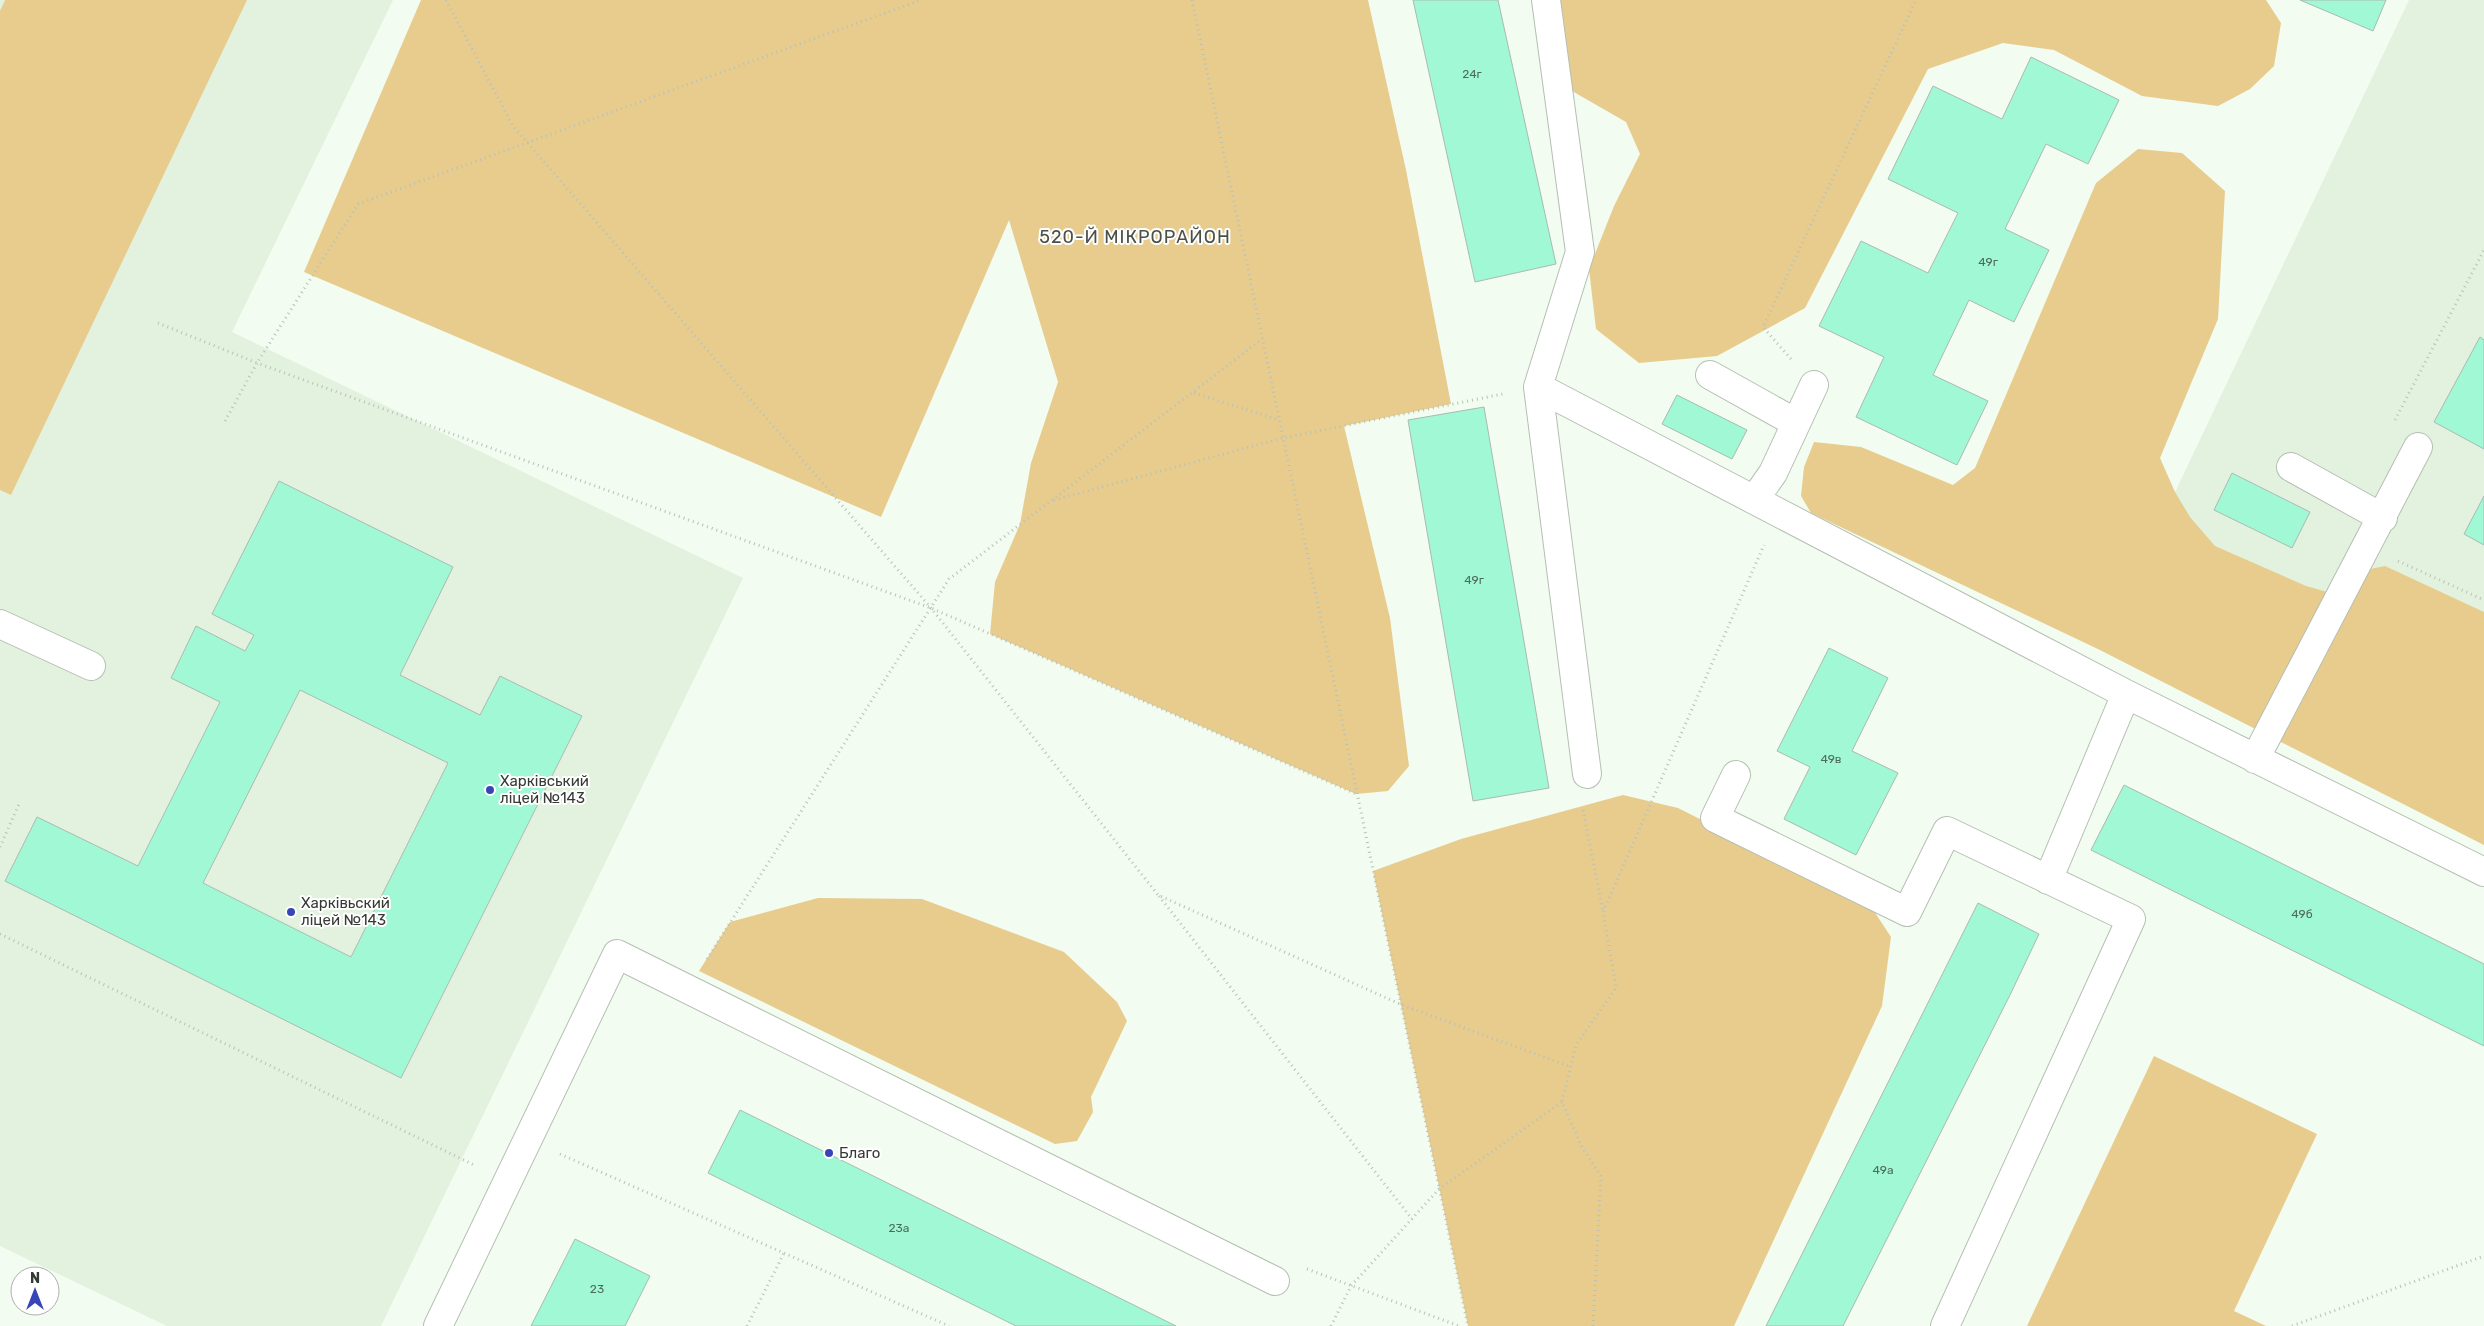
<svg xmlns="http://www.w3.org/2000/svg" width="2484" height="1326" font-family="Rubik,sans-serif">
<rect width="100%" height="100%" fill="#f2fcf0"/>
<path fill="#e3f2df" d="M0,0H393L232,332L743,578L381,1326H167L0,1246Z
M2409,0H2484V845L2100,650Z"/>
<path fill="#e7cc8e" d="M5,0H247L11,495L0,490V11Z
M421,0H1368L1406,170L1451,404L1344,426L1390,618L1409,766L1388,791L1356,794L990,634L995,582L1020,524L1031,463L1058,382L1009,220L881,517L304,272Z
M1559,0H2266L2281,23L2274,66L2250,89L2218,106L2142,96L2054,50L2003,43L1928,69L1805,308L1717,356L1639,363L1596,329L1589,269L1614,206L1640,154L1626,122L1572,91Z
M2138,149L2182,153L2225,191L2218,319L2160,458L2175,492L2190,517L2215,546L2306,586L2349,598L2370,569L2385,566L2484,612V845L2100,650L1811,513L1801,496L1804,467L1814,442L1861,447L1953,485L1975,468L2096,183Z
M1623,795L1678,808L1870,905L1891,937L1882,1006L1734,1326H1468L1373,871L1461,839Z
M818,898L922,899L1064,952L1117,1002L1127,1021L1091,1097L1093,1112L1077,1141L1055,1144L699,971L730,922Z
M2154,1056L2317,1134L2234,1311L2266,1326H2027Z"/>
<path fill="#a0f8d4" stroke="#aabab3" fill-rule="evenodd" d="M1413,0H1498L1556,264L1475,282Z
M2300,0H2386L2373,31Z
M2031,57L2119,100L2088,164L2046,144L2005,229L2049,250L2014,322L1969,300L1933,375L1988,401L1957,465L1856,417L1884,357L1819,326L1861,241L1928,273L1958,213L1888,179L1933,86L2002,119Z
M2480,337L2484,340V449L2434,422Z
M1677,395L1747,430L1732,459L1662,424Z
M1484,407L1549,788L1473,801L1408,420Z
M2232,473L2310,512L2292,548L2214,510Z
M279,481L453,567L400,675L480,715L500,676L582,716L401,1078L5,881L37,817L138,866L220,702L171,678L196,626L245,651L254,635L212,614ZM300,690L448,763L351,957L203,883Z
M2484,496V545L2464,534Z
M1829,648L1888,678L1852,751L1898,773L1856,855L1784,819L1810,767L1777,751Z
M2124,785L2484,964V1046L2091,850Z
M1978,903L2039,934L2010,995L1843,1326H1766Z
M740,1110L1045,1261L1176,1326H1016L708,1173Z
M575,1239L650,1276L625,1326H531Z"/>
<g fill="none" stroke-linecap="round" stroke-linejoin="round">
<defs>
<path id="minor" d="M1546,0L1580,252L1538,387L1587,774
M1710,375L1796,423
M1538,387L2126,694L2484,872
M2291,467L2383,518
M1754,500L1773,473L1814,385
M0,624L91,666
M2255,759L2418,447
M1736,775L1715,818L1907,912L1947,831L2131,919L1945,1326
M2048,880L2126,694
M438,1326L617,954L1275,1281"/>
</defs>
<use href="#minor" stroke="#b5bfb3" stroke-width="30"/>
<path stroke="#b9c1b7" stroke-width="3" stroke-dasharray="1 4" stroke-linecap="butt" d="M446,0L513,126L931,608L1158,895L1402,1005L1571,1067
M1192,0L1468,1326
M158,323L257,363L358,204L921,0
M1791,359L1763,327L1916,0
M1194,393L1279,420
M2395,420L2484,250
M225,421L257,363L931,608L1356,794
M1054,500L1283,438L1503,394
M2398,561L2484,600
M1583,810L1603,911
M0,847L19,804
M1159,896L1412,1219
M0,934L476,1166
M707,959L949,579L1262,339
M560,1154L949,1326
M1307,1269L1459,1326
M747,1326L784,1253
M1331,1326L1351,1286L1439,1189L1562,1102
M1593,1326L1601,1176L1582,1147L1562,1102L1576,1045L1616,988L1603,912L1764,545
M2292,1326L2484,1256"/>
<use href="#minor" stroke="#fff" stroke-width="28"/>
</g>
<g fill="#3845b8" stroke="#fff" stroke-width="2">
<circle cx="490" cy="790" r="5"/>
<circle cx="291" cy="912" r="5"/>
<circle cx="829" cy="1153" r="5"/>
</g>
<g text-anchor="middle" stroke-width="4" stroke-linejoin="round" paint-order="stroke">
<g font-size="12" fill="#506a5d">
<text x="1472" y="78">24г</text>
<text x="1988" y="266">49г</text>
<text x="1474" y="584">49г</text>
<text x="1831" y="763">49в</text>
<text x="2302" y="918">49б</text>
<text x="1883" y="1174">49а</text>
<text x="899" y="1232">23а</text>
<text x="597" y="1293">23</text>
</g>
<g font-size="15" fill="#363a35" stroke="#fff" text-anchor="start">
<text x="500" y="786">Харківський<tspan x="500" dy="17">ліцей №143</tspan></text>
<text x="301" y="908">Харківьский<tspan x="301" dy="17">ліцей №143</tspan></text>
<text x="839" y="1158">Благо</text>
</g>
<g font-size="18" letter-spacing="1" fill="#4a5248" stroke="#fff">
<text x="1135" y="243">520-Й МІКРОРАЙОН</text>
</g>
</g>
<g transform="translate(35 1291)"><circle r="24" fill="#ffffff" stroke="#afb0ae"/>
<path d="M0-4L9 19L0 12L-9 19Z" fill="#3845b8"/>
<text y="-8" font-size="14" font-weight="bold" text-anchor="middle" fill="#363a35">N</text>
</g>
</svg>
